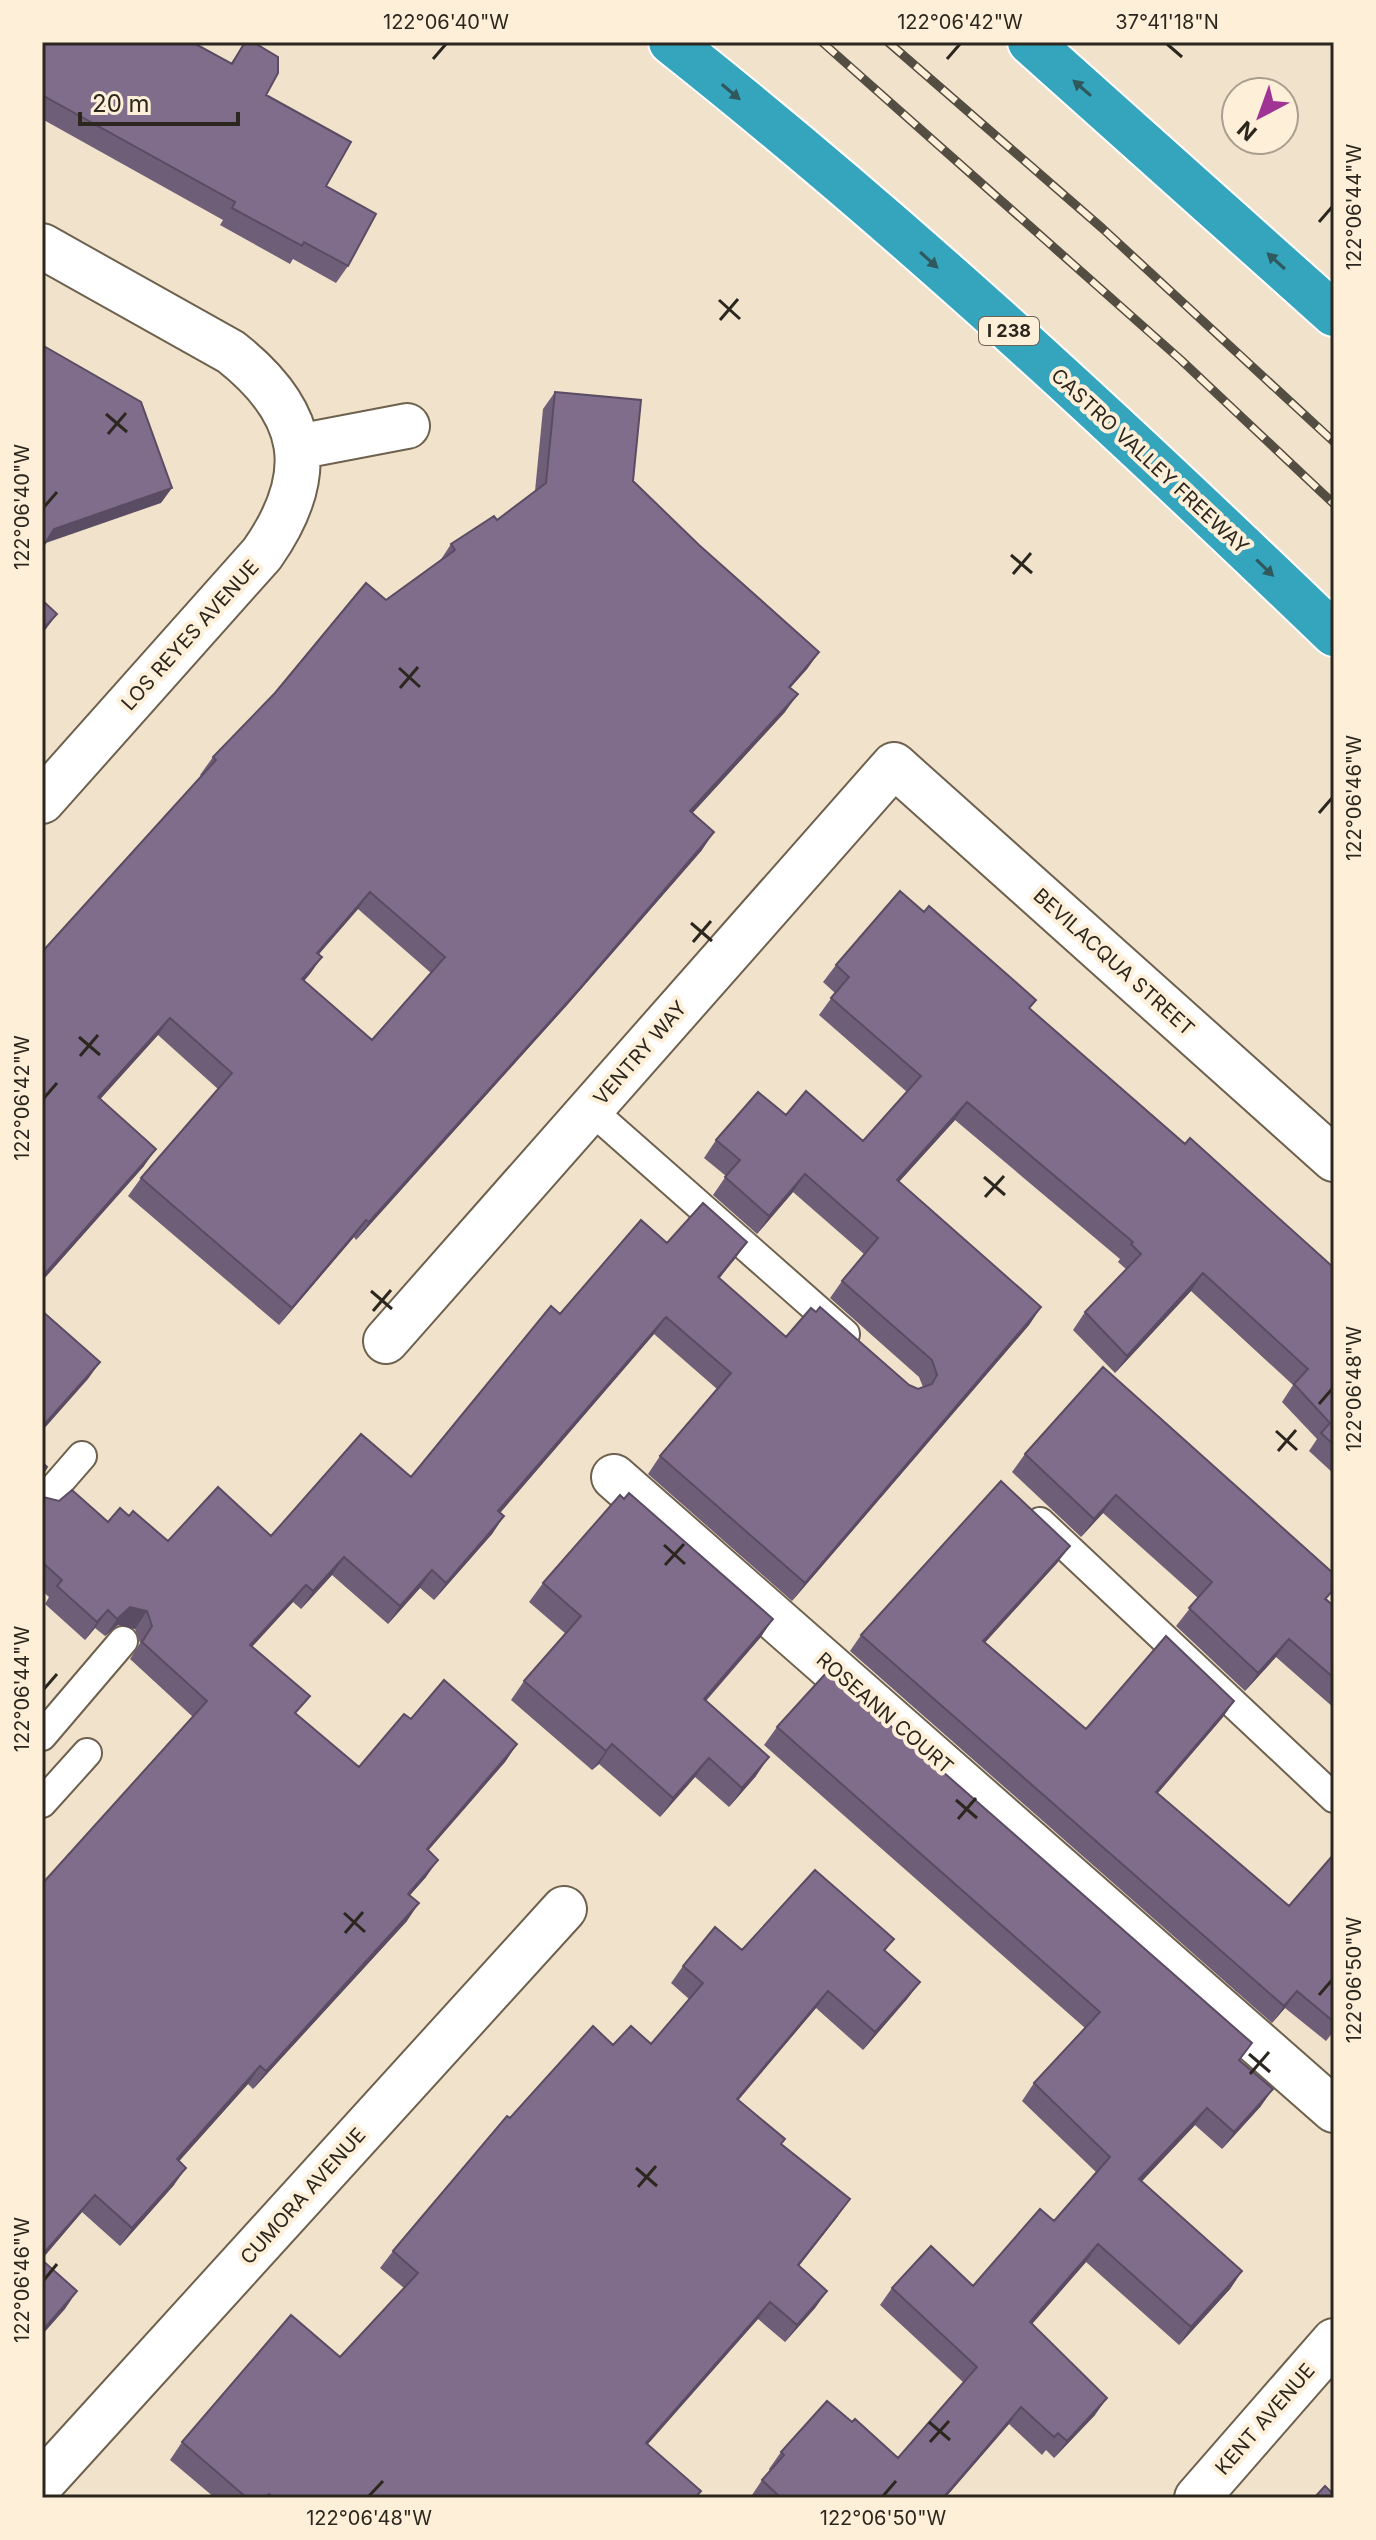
<svg xmlns="http://www.w3.org/2000/svg" width="1376" height="2540" font-family="Inter,sans-serif">
<rect width="100%" height="100%" fill="#f1e2cc"/>
<g fill="none" stroke-linecap="round" stroke-linejoin="round">
<defs>
<path id="lane" d="M590,1109L845,1334
M42,1502L82,1456
M1040,1522L1334,1798
M42,1736L123,1641
M42,1803L87,1753"/>
<path id="street" d="M42,246L231,352C307,412 319,473 262,554L42,801
M297,447L407,426
M386,1341L894,765L1334,1159
M614,1477L1334,2110
M42,2483L564,1909
M1197,2498L1334,2341"/>
<path id="highway" d="M671,42C903,226 1121,429 1334,634
M1030,42L1334,314"/>
</defs>
<use href="#lane" stroke="#6e614e" stroke-width="32"/>
<use href="#street" stroke="#6e614e" stroke-width="48"/>
<use href="#highway" stroke="#fff" stroke-width="48"/>
<use href="#lane" stroke="#fff" stroke-width="28"/>
<use href="#street" stroke="#fff" stroke-width="44"/>
<use href="#highway" stroke="#34a5bc" stroke-width="44"/>
<defs>
<path id="rail" d="M822,42L1181,360L1334,504
M888,42L1102,228L1334,442"/>
</defs>
<use href="#rail" stroke="#544d41" stroke-width="9"/>
<use href="#rail" stroke="#feefd9" stroke-width="6" stroke-dasharray="18" stroke-linecap="butt"/>
</g>
<path fill="#6e5e78" fill-rule="evenodd" d="M42,42L231,63L245,42L266,95L326,186L348,266L336,283L293,259L290,264L220,225L223,220L42,119Z
M555,392L633,481L699,545L819,652L807,669L790,688L785,712L692,813L702,850L568,1004L356,1240L354,1237L279,1325L128,1196L141,1178L218,1089L158,1035L100,1099L144,1166L42,1281V952L201,776L200,775L213,757L386,600L440,561L451,544L497,520L535,491L543,409ZM358,909L431,973L372,1040L304,981L322,957L319,954Z
M836,965L1030,1009L1185,1144L1334,1268V1474L1309,1451L1317,1439L1282,1402L1293,1385L1191,1291L1115,1373L1073,1330L1085,1312L1126,1269L1118,1262L1120,1259L955,1120L899,1182L1041,1307L1029,1325L792,1601L648,1474L660,1456L717,1389L654,1334L500,1513L504,1516L492,1534L434,1600L420,1588L388,1624L332,1575L301,1609L293,1602L252,1647L297,1715L359,1767L411,1719L517,1744L505,1762L428,1850L426,1877L410,1895L407,1921L253,2089L248,2084L179,2161L174,2185L120,2246L82,2212L42,2259V1884L193,1717L130,1659L140,1643L135,1629L118,1625L105,1636L95,1628L85,1640L45,1604L49,1597L42,1591V1495L43,1497L108,1522L129,1516L168,1541L271,1536L411,1477L560,1314L667,1243L747,1242L719,1279L786,1337L918,1389L923,1387L919,1377L830,1298L842,1281L864,1254L793,1192L757,1234L713,1195L726,1176L704,1158L716,1140L786,1115L863,1141L907,1092L819,1015L835,993L823,982Z
M1103,1367L1334,1606V1708L1276,1657L1245,1691L1176,1626L1198,1598L1103,1513L1081,1537L1012,1472L1025,1454Z
M1058,1562L985,1642L1086,1729L1234,1701L1223,1717L1158,1793L1289,1906L1334,1854V2031L1326,2041L1285,2008L1272,2023L850,1651L861,1635Z
M543,1583L773,1619L760,1638L706,1701L756,1776L729,1807L695,1777L660,1817L599,1764L592,1770L511,1700L524,1681L566,1634L529,1602Z
M777,1727L1252,2043L1240,2060L1261,2106L1222,2149L1195,2125L1142,2181L1242,2271L1230,2289L1179,2345L1086,2262L1032,2324L1095,2415L1054,2458L1046,2450L1042,2455L1009,2424L945,2498H750L762,2480L770,2471L769,2469L781,2452L852,2422L898,2458L963,2382L880,2305L892,2288L973,2286L1054,2221L1096,2172L1022,2101L1034,2083L1085,2028L764,1745Z
M894,1939L885,1951L920,1982L907,1999L863,2050L816,2008L738,2100L781,2144L838,2216L799,2266L827,2291L815,2308L785,2342L758,2319L647,2444L697,2498H215L170,2460L182,2442L340,2357L404,2288L380,2268L393,2251L510,2118L613,2045L651,2044L689,1999L671,1983L683,1966L742,1950Z"/>
<path fill="#5a4c62" d="M172,488L161,503L43,544L54,529Z
M57,614L46,629L42,633V630Z
M819,652L807,669L776,704L789,687Z
M798,694L785,712L678,829L690,811Z
M714,832L702,850L568,1004L356,1240L369,1222Z
M370,892L358,909L305,970L317,953Z
M322,957L310,974L290,997L302,979Z
M170,1018L158,1035L86,1115L98,1097Z
M967,1102L955,1120L885,1197L897,1180Z
M156,1149L144,1166L42,1281V1277Z
M805,1174L793,1192L757,1234L769,1216Z
M366,1220L354,1237L279,1325L292,1308Z
M747,1242L735,1259L705,1295L718,1277Z
M1203,1273L1191,1291L1115,1373L1127,1356Z
M1041,1307L1029,1325L792,1601L805,1583Z
M666,1317L654,1334L486,1529L498,1511Z
M100,1362L88,1379L42,1431V1427Z
M1116,1495L1103,1513L1081,1537L1094,1519Z
M504,1516L492,1534L434,1600L446,1583Z
M1070,1546L1058,1562L972,1657L983,1641Z
M344,1557L332,1575L301,1609L313,1591Z
M432,1570L420,1588L388,1624L400,1606Z
M306,1585L293,1602L238,1662L250,1645Z
M130,1607L147,1611L135,1629L118,1625L105,1636L117,1619Z
M108,1610L95,1628L85,1640L97,1622Z
M773,1619L760,1638L690,1718L704,1699Z
M1289,1639L1276,1657L1245,1691L1258,1673Z
M1234,1701L1223,1717L1145,1808L1156,1792Z
M517,1744L505,1762L414,1867L427,1849Z
M612,1744L599,1764L592,1770L606,1751Z
M769,1757L756,1776L729,1807L742,1788Z
M709,1758L695,1777L660,1817L673,1798Z
M438,1860L426,1877L396,1911L408,1894Z
M419,1903L407,1921L253,2089L266,2071Z
M920,1982L907,1999L863,2050L875,2032Z
M828,1991L816,2008L725,2116L737,2099Z
M1297,1991L1285,2008L1272,2023L1284,2006Z
M260,2066L248,2084L165,2177L177,2159Z
M1273,2089L1261,2106L1222,2149L1234,2132Z
M1207,2108L1195,2125L1127,2197L1139,2179Z
M186,2168L174,2185L120,2246L132,2228Z
M95,2195L82,2212L42,2259V2255Z
M850,2199L838,2216L786,2282L798,2265Z
M1098,2244L1086,2262L1018,2340L1030,2322Z
M1242,2271L1230,2289L1179,2345L1191,2327Z
M77,2291L65,2309L42,2335V2331Z
M827,2291L815,2308L785,2342L797,2325Z
M770,2302L758,2319L634,2460L646,2443Z
M1107,2398L1095,2415L1054,2458L1067,2441Z
M1021,2407L1009,2424L945,2498H942Z"/>
<path fill="#806d8c" stroke="#5a4c62" stroke-width="2" fill-rule="evenodd" d="M42,42H192L232,64L245,42H253L278,57V73L266,95L351,142L326,186L376,214L348,266L304,242L302,246L232,208L235,202L42,95Z
M42,345L141,402L172,488L54,529L42,548Z
M555,392L641,400L633,481L699,545L819,652L789,687L798,694L690,811L714,832L581,987L369,1222L366,1220L292,1308L141,1178L232,1073L170,1018L98,1097L156,1149L42,1277V952L216,760L213,757L275,693L366,583L386,600L455,550L451,544L494,516L497,520L546,483ZM370,892L445,957L372,1040L302,979L322,957L317,953Z
M42,600L57,614L42,630Z
M900,891L924,912L929,906L1036,1000L1029,1008L1185,1144L1190,1138L1334,1268V1445L1321,1433L1330,1423L1294,1384L1308,1369L1203,1273L1127,1356L1085,1312L1141,1254L1131,1244L1133,1242L967,1102L897,1180L1041,1307L805,1583L660,1456L731,1373L666,1317L498,1511L504,1516L446,1583L432,1570L400,1606L344,1557L313,1591L306,1585L250,1645L310,1696L295,1713L359,1767L404,1714L411,1719L444,1680L517,1744L427,1849L438,1860L408,1894L419,1903L266,2071L260,2066L177,2159L186,2168L132,2228L95,2195L42,2255V1884L207,1701L142,1642L152,1626L147,1611L130,1607L117,1619L108,1610L97,1622L57,1586L62,1580L42,1562V1495L43,1497L59,1501L72,1490L108,1522L120,1508L129,1516L133,1511L168,1541L218,1487L271,1536L361,1434L411,1477L551,1306L560,1314L641,1220L667,1243L703,1203L747,1242L718,1277L786,1337L811,1308L816,1312L820,1307L909,1385L918,1389L932,1384L937,1375L932,1360L842,1281L878,1238L805,1174L769,1216L725,1177L740,1160L716,1140L758,1092L786,1115L806,1091L863,1141L921,1076L831,998L849,977L836,965Z
M42,1311L100,1362L42,1427Z
M1103,1367L1334,1574V1589L1325,1599L1334,1606V1678L1289,1639L1258,1673L1189,1608L1212,1582L1116,1495L1094,1519L1025,1454Z
M42,1462L47,1467L42,1475Z
M1001,1481L1070,1546L983,1641L1086,1729L1166,1636L1234,1701L1156,1792L1289,1906L1334,1854V2022L1297,1991L1284,2006L861,1635Z
M629,1493L773,1619L704,1699L769,1757L742,1788L709,1758L673,1798L612,1744L606,1751L524,1681L581,1616L543,1583L620,1495L624,1499Z
M828,1671L1252,2043L1239,2060L1273,2089L1234,2132L1207,2108L1139,2179L1242,2271L1191,2327L1098,2244L1030,2322L1107,2398L1067,2441L1058,2433L1054,2437L1021,2407L943,2498H781L762,2480L784,2455L781,2452L827,2401L852,2422L855,2419L898,2458L977,2367L892,2288L931,2246L973,2286L1040,2209L1054,2221L1110,2157L1034,2083L1100,2012L777,1727Z
M815,1870L894,1939L884,1950L920,1982L875,2032L828,1991L737,2099L785,2139L781,2144L850,2199L798,2265L827,2291L797,2325L770,2302L646,2443L701,2491L695,2498H274L269,2494L265,2498H247L182,2442L291,2315L340,2357L418,2273L393,2251L507,2116L510,2118L593,2026L613,2045L631,2026L651,2044L703,1983L683,1966L715,1927L742,1950Z
M42,2260L77,2291L42,2331Z
M1325,2486L1334,2495V2498H1314Z"/>
<defs><path id="oneway-solid" d="M-6-.8H1V-3.2L6.5 0L1 3.2V.8H-6Z" transform="scale(2)"/></defs>
<g fill="#2f595d">
<use href="#oneway-solid" transform="translate(1082 88) rotate(-139)"/>
<use href="#oneway-solid" transform="translate(731 92) rotate(40)"/>
<use href="#oneway-solid" transform="translate(929 260) rotate(42)"/>
<use href="#oneway-solid" transform="translate(1276 261) rotate(-138)"/>
<use href="#oneway-solid" transform="translate(1265 568) rotate(44)"/>
</g>
<path fill="none" stroke="#2c271e" stroke-width="3" d="M1167,44L1182,57M433,59L446,44M947,59L960,44M1319,222L1332,207M719,300L740,319M720,320L738,299M106,414L127,432M108,434L126,413M44,507L57,492M1011,555L1032,573M1013,574L1031,553M399,668L420,687M400,688L418,667M1319,813L1332,798M691,923L712,941M693,942L711,921M79,1037L100,1055M80,1056L98,1035M44,1098L57,1083M984,1177L1005,1195M985,1197L1004,1176M371,1291L392,1309M373,1311L391,1290M1319,1404L1332,1389M1276,1431L1297,1450M1278,1451L1296,1430M664,1545L685,1564M665,1565L684,1544M44,1689L57,1674M956,1800L977,1818M958,1819L976,1798M344,1913L365,1932M345,1933L363,1912M1319,1995L1332,1980M1249,2054L1270,2072M1250,2074L1269,2052M636,2168L657,2186M638,2187L656,2166M44,2280L57,2264M929,2422L950,2440M930,2442L949,2421M369,2496L383,2481M883,2496L896,2481"/>
<g text-anchor="middle" stroke-width="8" stroke-linejoin="round" paint-order="stroke">
<rect fill="#feefd9" stroke="#6b6356" stroke-width="2" x="979" y="317" width="60" height="28" rx="6"/>
<g font-size="18" font-weight="bold" fill="#2c271e">
<text x="1009" y="337">I 238</text>
</g>
<g font-size="20" fill="#2c271e" stroke="#feefd9">
<text transform="translate(1150 461) rotate(43)" y="7">CASTRO VALLEY FREEWAY</text>
<text transform="translate(190 635) rotate(-48)" y="7">LOS REYES AVENUE</text>
<text transform="translate(1114 962) rotate(42)" y="7">BEVILACQUA STREET</text>
<text transform="translate(640 1053) rotate(-49)" y="7">VENTRY WAY</text>
<text transform="translate(885 1713) rotate(41)" y="7">ROSEANN COURT</text>
<text transform="translate(303 2196) rotate(-48)" y="7">CUMORA AVENUE</text>
<text transform="translate(1265 2419) rotate(-49)" y="7">KENT AVENUE</text>
</g>
</g>
<rect width="1376" height="2540" fill="none" stroke="#feefd9" stroke-width="88"/>
<g transform="translate(1260 116) rotate(221)"><circle r="38" fill="#feefd9" stroke="#aa9f8e" stroke-width="2"/>
<path d="M0-6L14 30L0 20L-14 30Z" fill="#9f3494"/>
<text y="-12" font-size="22" font-weight="bold" text-anchor="middle" fill="#2c271e">N</text>
</g>
<path d="M80 112v12h158v-12" fill="none" stroke="#2c271e" stroke-width="4"/>
<text x="92" y="112" font-size="24" fill="#2c271e" stroke="#feefd9" stroke-width="6" paint-order="stroke">20 m</text>
<rect x="44" y="44" width="1288" height="2452" fill="none" stroke="#2c271e" stroke-width="3"/>
<g font-size="20" text-anchor="middle" fill="#2c271e">
<text x="446" y="29">122°06'40"W</text>
<text x="960" y="29">122°06'42"W</text>
<text x="1167" y="29">37°41'18"N</text>
<text transform="translate(1354 207) rotate(-90)" y="7">122°06'44"W</text>
<text transform="translate(22 507) rotate(-90)" y="7">122°06'40"W</text>
<text transform="translate(1354 798) rotate(-90)" y="7">122°06'46"W</text>
<text transform="translate(22 1098) rotate(-90)" y="7">122°06'42"W</text>
<text transform="translate(1354 1389) rotate(-90)" y="7">122°06'48"W</text>
<text transform="translate(22 1689) rotate(-90)" y="7">122°06'44"W</text>
<text transform="translate(1354 1980) rotate(-90)" y="7">122°06'50"W</text>
<text transform="translate(22 2280) rotate(-90)" y="7">122°06'46"W</text>
<text x="369" y="2525">122°06'48"W</text>
<text x="883" y="2525">122°06'50"W</text>
</g>
</svg>
